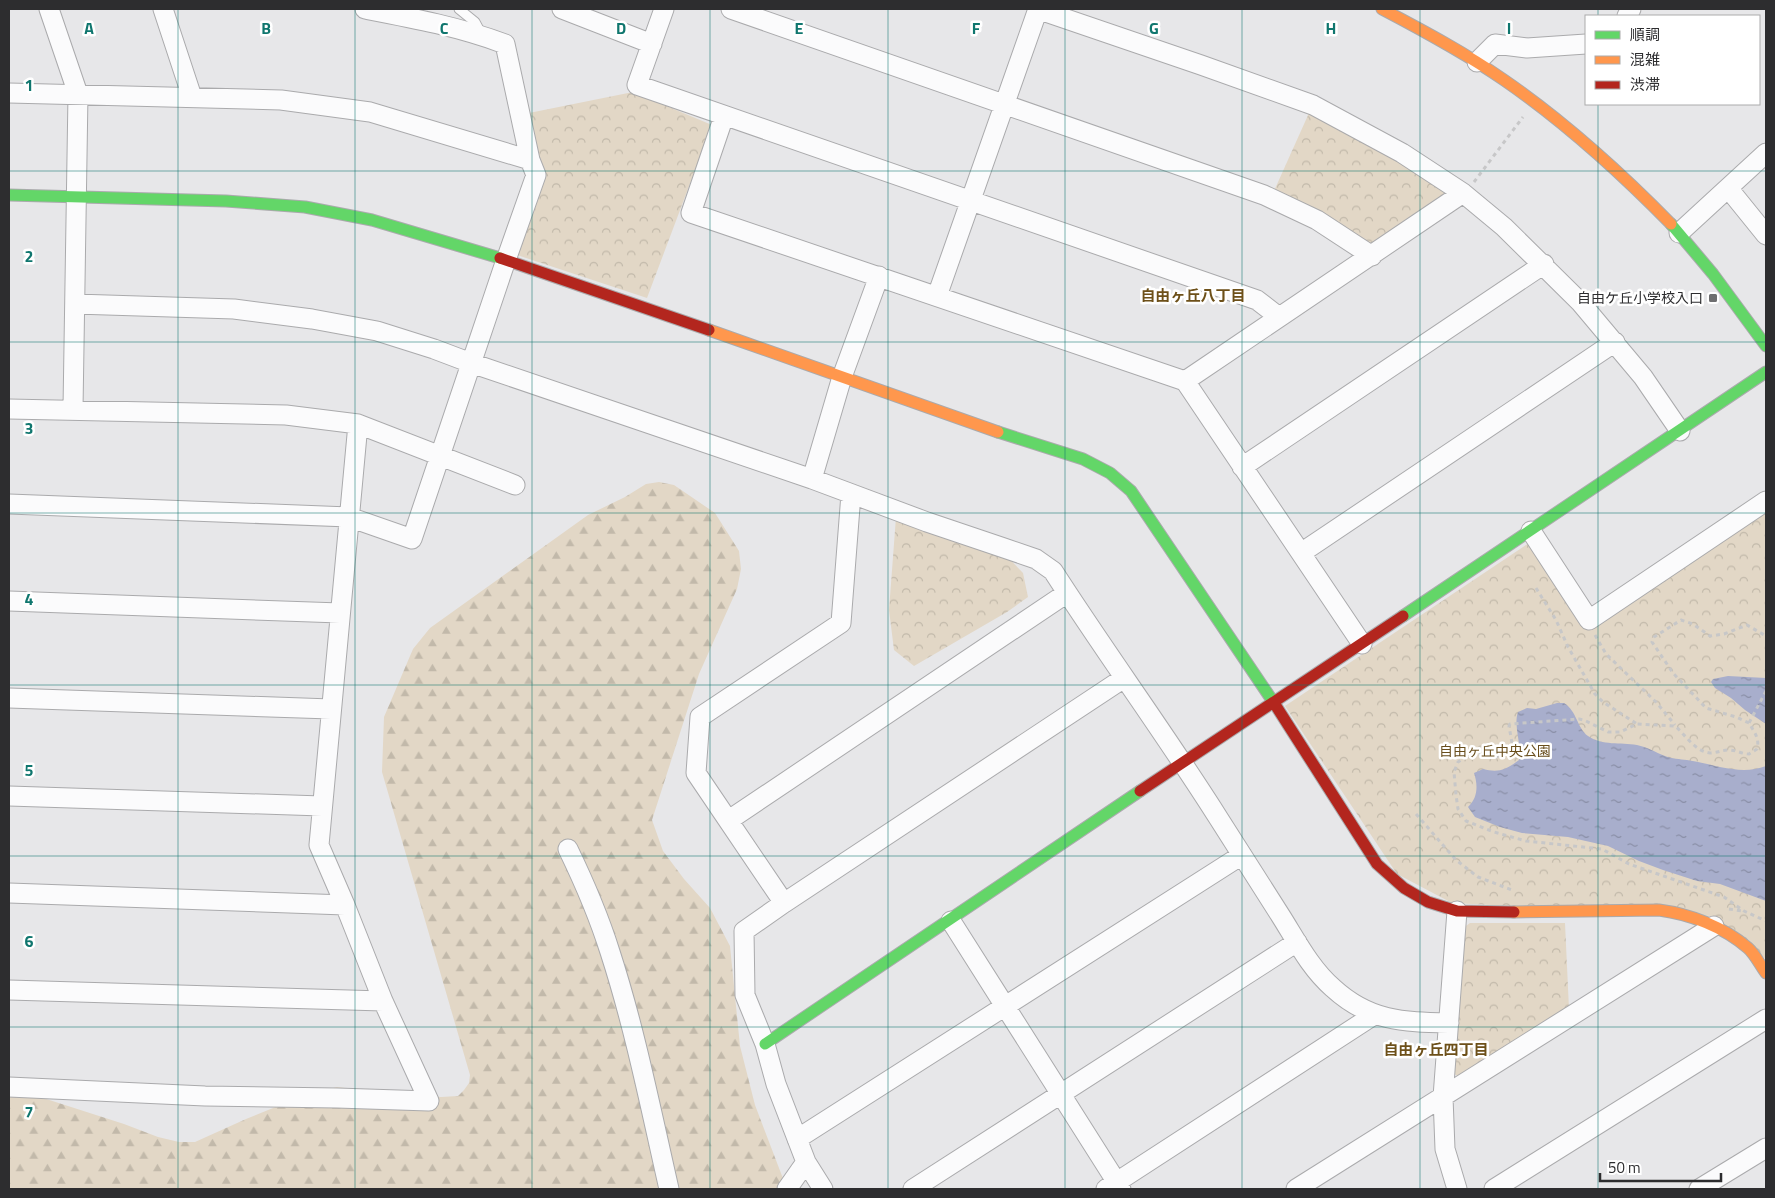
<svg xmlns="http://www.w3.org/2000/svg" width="1775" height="1198" font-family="'Titillium Web','Noto Sans JP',sans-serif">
<defs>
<pattern id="forest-firs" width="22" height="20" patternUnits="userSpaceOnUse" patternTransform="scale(1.25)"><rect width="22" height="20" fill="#e2d7c6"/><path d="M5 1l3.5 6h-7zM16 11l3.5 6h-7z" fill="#c2b9aa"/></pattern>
<pattern id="park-crowns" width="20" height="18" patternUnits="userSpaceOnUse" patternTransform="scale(1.25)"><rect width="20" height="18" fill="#e2d7c6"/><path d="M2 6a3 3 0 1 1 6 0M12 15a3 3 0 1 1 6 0" fill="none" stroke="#c2b9aa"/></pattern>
<pattern id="water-ripples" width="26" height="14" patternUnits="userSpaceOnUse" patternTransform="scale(1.25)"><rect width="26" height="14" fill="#a8aecc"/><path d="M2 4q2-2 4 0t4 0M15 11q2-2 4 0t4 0" fill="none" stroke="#898ea6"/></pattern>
</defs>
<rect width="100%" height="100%" fill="#e7e7e9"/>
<path fill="url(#forest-firs)" d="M659,482L674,485L715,513L739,551L741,569L737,589L699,674L652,820L663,851L684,879L710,908L730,946L740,1046L755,1105L787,1189H9V1095L40,1097L124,1124L158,1137L179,1142H195L246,1119L305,1095L337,1087L408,1095L441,1097L458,1096L464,1090L469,1083L470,1075L382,772L384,717L413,649L430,628L588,515L625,497L646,484Z"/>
<path fill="url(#park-crowns)" d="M633,92L712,125L647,298L514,254L542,175L529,113Z
M1309,113L1347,130L1447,189L1448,196L1375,244L1368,243L1274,191Z
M1766,507V959L1711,916L1452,903L1397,874L1285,706L1529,543L1585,628Z
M896,517L1003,552L1023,573L1028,597L1007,612L914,666L894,650L889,610Z
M1470,923H1565L1569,1009L1460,1077L1454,1074L1463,928Z"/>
<path fill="url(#water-ripples)" d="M1728,676L1766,678V724L1745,710L1731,698L1715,688L1711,682L1713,679Z
M1557,703H1564C1577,711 1577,728 1588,736C1603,746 1620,742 1637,745C1647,747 1655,752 1665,756C1672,759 1680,759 1687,760C1714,764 1740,776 1766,766V901L1720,884L1697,881L1663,870L1639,861L1608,846L1568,837L1522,833L1500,827L1475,817L1468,807C1478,798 1478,785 1474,773L1483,769C1498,773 1506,770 1519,760C1522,743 1513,727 1518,712L1527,708L1536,709Z"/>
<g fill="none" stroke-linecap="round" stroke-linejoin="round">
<defs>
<path id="lane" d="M459,9L475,22L482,35"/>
<path id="street" d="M49,9L78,94L73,409
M163,9L192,97
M365,9C412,18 460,27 505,44L530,160
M562,9L652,44
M664,9L637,85L1257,300L1279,317
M731,9L1264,195L1317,220L1372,256
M1037,9L1201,65L1313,105L1402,153L1463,193L1504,227L1580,302L1643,377L1680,431
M1627,16L1631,9
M1477,62L1495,44L1527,48L1586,44
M9,93L281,100L370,112L530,160L536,175L506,260L412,539L349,517L9,504
M724,116L691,213L1185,381L1362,644
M1728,188L1766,235
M1679,233L1766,153
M937,296L1038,9
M75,304L234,309L312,319L377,331L434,349L471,363L812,479L927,522L1004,548L1036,559L1053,571C1107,655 1166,735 1219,819C1240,852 1261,885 1282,918C1297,942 1311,969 1333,988C1369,1021 1402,1022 1449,1023
M1185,381L1463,193
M9,409L286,415L358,424L515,485
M1242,467L1544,264
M812,479L842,377L879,276
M1531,531L1589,620L1766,501
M1301,553L1615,342
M9,601L340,613
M9,698L331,709
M9,796L322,806
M729,820L1067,593
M568,849C584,882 599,917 610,952C635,1029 651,1110 669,1189
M9,893L345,905
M784,903L1124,678
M1457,911L1443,1097L1445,1149L1457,1189
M951,921L1121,1189
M9,990L383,1001
M9,1087L205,1096L337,1098L429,1101L383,1001L345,905L319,845L358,424
M797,1139L1242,855
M787,1189L806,1162
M823,1189L806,1162L776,1084L765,1044L745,995L744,931L784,903L696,773L700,717L841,623L851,494
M913,1189L1297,942
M1106,1189L1374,1015
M1296,1189L1714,926
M1494,1189L1766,1019
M1699,1189L1766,1148"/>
<path id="fast" d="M9,195L226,201L305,207L372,220L500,258
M1671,224L1713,274L1766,346
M998,432L1083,459L1110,473L1131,491L1276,706
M1403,616L1766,372
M765,1044L1140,791"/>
<path id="slow" d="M1382,9C1424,31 1465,53 1504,80C1565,122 1619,171 1671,224
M709,330L998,432
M1514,912L1659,910C1690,914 1724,927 1748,948C1755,954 1760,965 1766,973"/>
<path id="jam" d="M500,258L709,330
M1276,706L1377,864L1404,888L1428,902L1457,911L1514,912
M1140,791L1403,616"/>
</defs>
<use href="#lane" stroke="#aaaaac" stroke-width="11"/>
<use href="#street" stroke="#aaaaac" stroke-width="21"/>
<use href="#fast" stroke="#aaaaac" stroke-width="13"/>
<use href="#slow" stroke="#aaaaac" stroke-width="13"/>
<use href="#jam" stroke="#aaaaac" stroke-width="13"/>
<path stroke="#c7c7c8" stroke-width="3" stroke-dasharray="4 4" stroke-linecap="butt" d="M1474,182L1523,117
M1536,588L1556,620L1568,647L1595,694L1603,702L1637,724
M1595,635L1606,654L1656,702L1675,725
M1766,691L1749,723C1754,732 1760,738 1757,749L1749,754C1742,754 1736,750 1729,750C1722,750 1717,753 1710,753C1694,751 1686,735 1675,726L1637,724L1620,732H1608L1584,720L1579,719L1510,724L1509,726L1512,743L1505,754L1495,757L1476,754L1469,755L1458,762L1454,772L1456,795L1458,809L1466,821L1494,832L1526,841L1602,849L1629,864L1724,897L1744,911L1766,921
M1749,723L1736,717L1706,708L1673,673L1652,642L1654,637L1681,620L1693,624L1710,636L1724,634L1747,625L1766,636
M1416,814L1456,860L1478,877L1512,890
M1729,909L1742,911"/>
<use href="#lane" stroke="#fbfbfc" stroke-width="9"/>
<use href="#street" stroke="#fbfbfc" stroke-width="19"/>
<use href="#fast" stroke="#63d668" stroke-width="11"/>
<use href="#slow" stroke="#ff974d" stroke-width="11"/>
<use href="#jam" stroke="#b3261e" stroke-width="11"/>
</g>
<path fill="none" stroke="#0f766e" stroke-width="1" stroke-opacity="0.55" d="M178,9V1189M355,9V1189M532,9V1189M710,9V1189M888,9V1189M1065,9V1189M1242,9V1189M1420,9V1189M1598,9V16M1598,104V1189M9,171H1766M9,342H1766M9,513H1766M9,685H1766M9,856H1766M9,1027H1766"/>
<rect fill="#6e6e70" stroke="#fff" stroke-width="2" x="1708" y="293" width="10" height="10" rx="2.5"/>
<g text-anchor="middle" stroke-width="5" stroke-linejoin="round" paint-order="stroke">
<g font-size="14" fill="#2d2d2f" stroke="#fff" text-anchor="end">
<text x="1703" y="303">自由ケ丘小学校入口</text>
</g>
<g font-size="14" fill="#694e1d" stroke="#fff">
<text x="1495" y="756">自由ヶ丘中央公園</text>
</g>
<g font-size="15" font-weight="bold" fill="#6d5019" stroke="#fff">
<text x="1193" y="301">自由ヶ丘八丁目</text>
<text x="1436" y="1055">自由ヶ丘四丁目</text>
</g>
</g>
<g font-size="16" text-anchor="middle" font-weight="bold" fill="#0f766e" stroke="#fff" stroke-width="5" stroke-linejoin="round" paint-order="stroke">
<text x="89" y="34">A</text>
<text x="266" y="34">B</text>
<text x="444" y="34">C</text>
<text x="621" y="34">D</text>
<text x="799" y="34">E</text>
<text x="976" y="34">F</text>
<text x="1154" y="34">G</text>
<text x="1331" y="34">H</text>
<text x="1509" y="34">I</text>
<text x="29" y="91">1</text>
<text x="29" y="262">2</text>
<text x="29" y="434">3</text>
<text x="29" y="605">4</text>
<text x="29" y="776">5</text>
<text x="29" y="947">6</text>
<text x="29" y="1118">7</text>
</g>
<rect width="1775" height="1198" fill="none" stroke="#2d2d2f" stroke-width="20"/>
<rect x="1585" y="15" width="175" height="90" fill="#ffffff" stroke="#ababac"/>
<rect x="1595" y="31" width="25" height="8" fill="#63d668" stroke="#ababac"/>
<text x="1630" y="40" font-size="15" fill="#2d2d2f">順調</text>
<rect x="1595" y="56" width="25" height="8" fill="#ff974d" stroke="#ababac"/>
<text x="1630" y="65" font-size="15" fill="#2d2d2f">混雑</text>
<rect x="1595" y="81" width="25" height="8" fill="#b3261e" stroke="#ababac"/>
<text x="1630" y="90" font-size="15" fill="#2d2d2f">渋滞</text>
<path d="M1600 1173v8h121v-8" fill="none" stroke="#2d2d2f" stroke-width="2.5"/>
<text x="1608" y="1173" font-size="15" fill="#2d2d2f" stroke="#ffffff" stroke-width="4" paint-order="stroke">50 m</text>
</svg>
